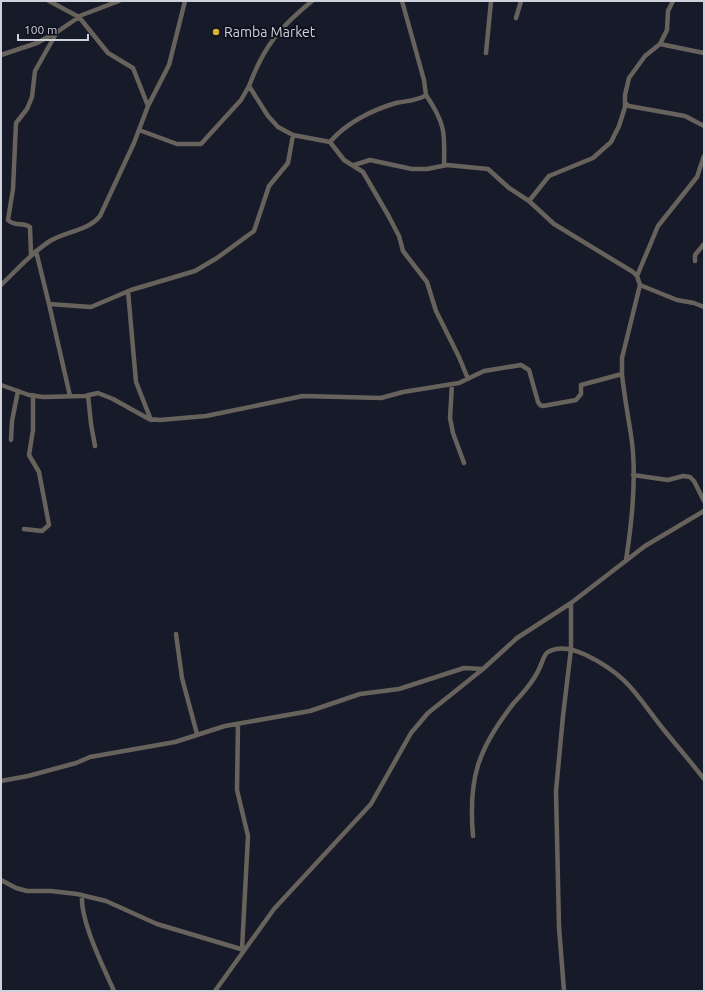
<svg xmlns="http://www.w3.org/2000/svg" width="705" height="992" font-family="Ubuntu,sans-serif">
<rect width="100%" height="100%" fill="#171a28"/>
<g fill="none" stroke-linecap="round" stroke-linejoin="round">
<path stroke="#67625c" stroke-width="4.5" d="M49,1L79,17L108,53L133,68L148,106
M516,18L521,1
M660,44L704,53
M486,53L491,1
M1,55L37,43L57,32L82,15L119,1
M249,86C264,46 280,27 312,1
M426,95C445,123 445,132 444,165
M625,103L629,106L685,116L704,126
M139,130L177,144H201L241,100L249,86L268,116L278,127L293,135L330,142L344,160L363,172L388,215L399,236L403,251L427,282L436,311L459,357L468,379
M330,142C346,123 372,110 396,103C405,101 418,101 426,95L424,80L402,1
M354,165L370,160L412,169H427L447,165L488,169L509,188L529,201L554,224L633,272L637,276L640,285
M529,201L549,176L593,158L611,142L619,126L625,107V95L629,78L645,56L660,44L667,30L668,11L673,1
M36,251L49,304L91,307L131,290L195,271L217,258L254,231L269,186L288,163L293,135
M31,254L30,227C23,222 15,227 8,220L13,189L16,123L27,109L32,97L35,71L57,32
M695,261V255L704,244
M637,276L658,226L697,177L704,156
M1,285C18,269 30,254 50,241C66,231 88,231 100,216L134,143L148,106L169,65L185,1
M128,291L136,382L151,420
M49,304L70,396
M622,374C624,395 628,415 631,435C637,473 632,522 626,560
M452,384L450,418L453,433L464,463
M1,385L29,395L43,397L85,396L98,393L113,399L149,419L160,420L206,416L303,396L381,398L403,392L459,383L484,371L521,365L529,370L538,402L540,405L543,406L576,400L581,394V385L622,374V358L640,285L677,300L694,303L704,307
M88,395L91,424L95,446
M11,440L12,421L18,391
M633,475L668,480L683,476L690,477L694,481L704,501
M24,529L42,531L49,525L39,472L29,455L33,430V395
M176,634L182,678L197,734
M238,724L237,790L248,836L242,949
M1,781L28,776L76,763L90,757L175,742L225,726L310,711L360,694L399,689L464,668L483,669
M473,836C468,778 478,749 513,704C523,693 534,681 540,667C542,663 544,654 548,652C561,645 575,650 586,655C629,676 636,695 664,730C677,746 691,762 704,779
M1,880L16,888L27,891H51L77,894L106,901L157,924L244,950
M82,895C80,921 103,966 114,991
M215,991L274,909L371,804L411,733L428,713L483,669L517,638L571,603L645,546L704,511
M564,991L559,927L556,791L563,716L571,649V603"/>
</g>
<circle fill="#dfb034" stroke="#0f111e" stroke-width="1.5" cx="216" cy="32" r="4"/>
<g text-anchor="middle" stroke-width="4" stroke-linejoin="round" paint-order="stroke">
<g font-size="14" fill="#ced1da" stroke="#0f111e" text-anchor="start">
<text x="224" y="37">Ramba Market</text>
</g>
</g>
<rect width="705" height="992" fill="none" stroke="#ced1da" stroke-width="4"/>
<path d="M18 34v6h70v-6" fill="none" stroke="#ced1da" stroke-width="2"/>
<text x="24" y="34" font-size="12" fill="#ced1da" stroke="#0f111e" stroke-width="3" paint-order="stroke">100 m</text>
</svg>
